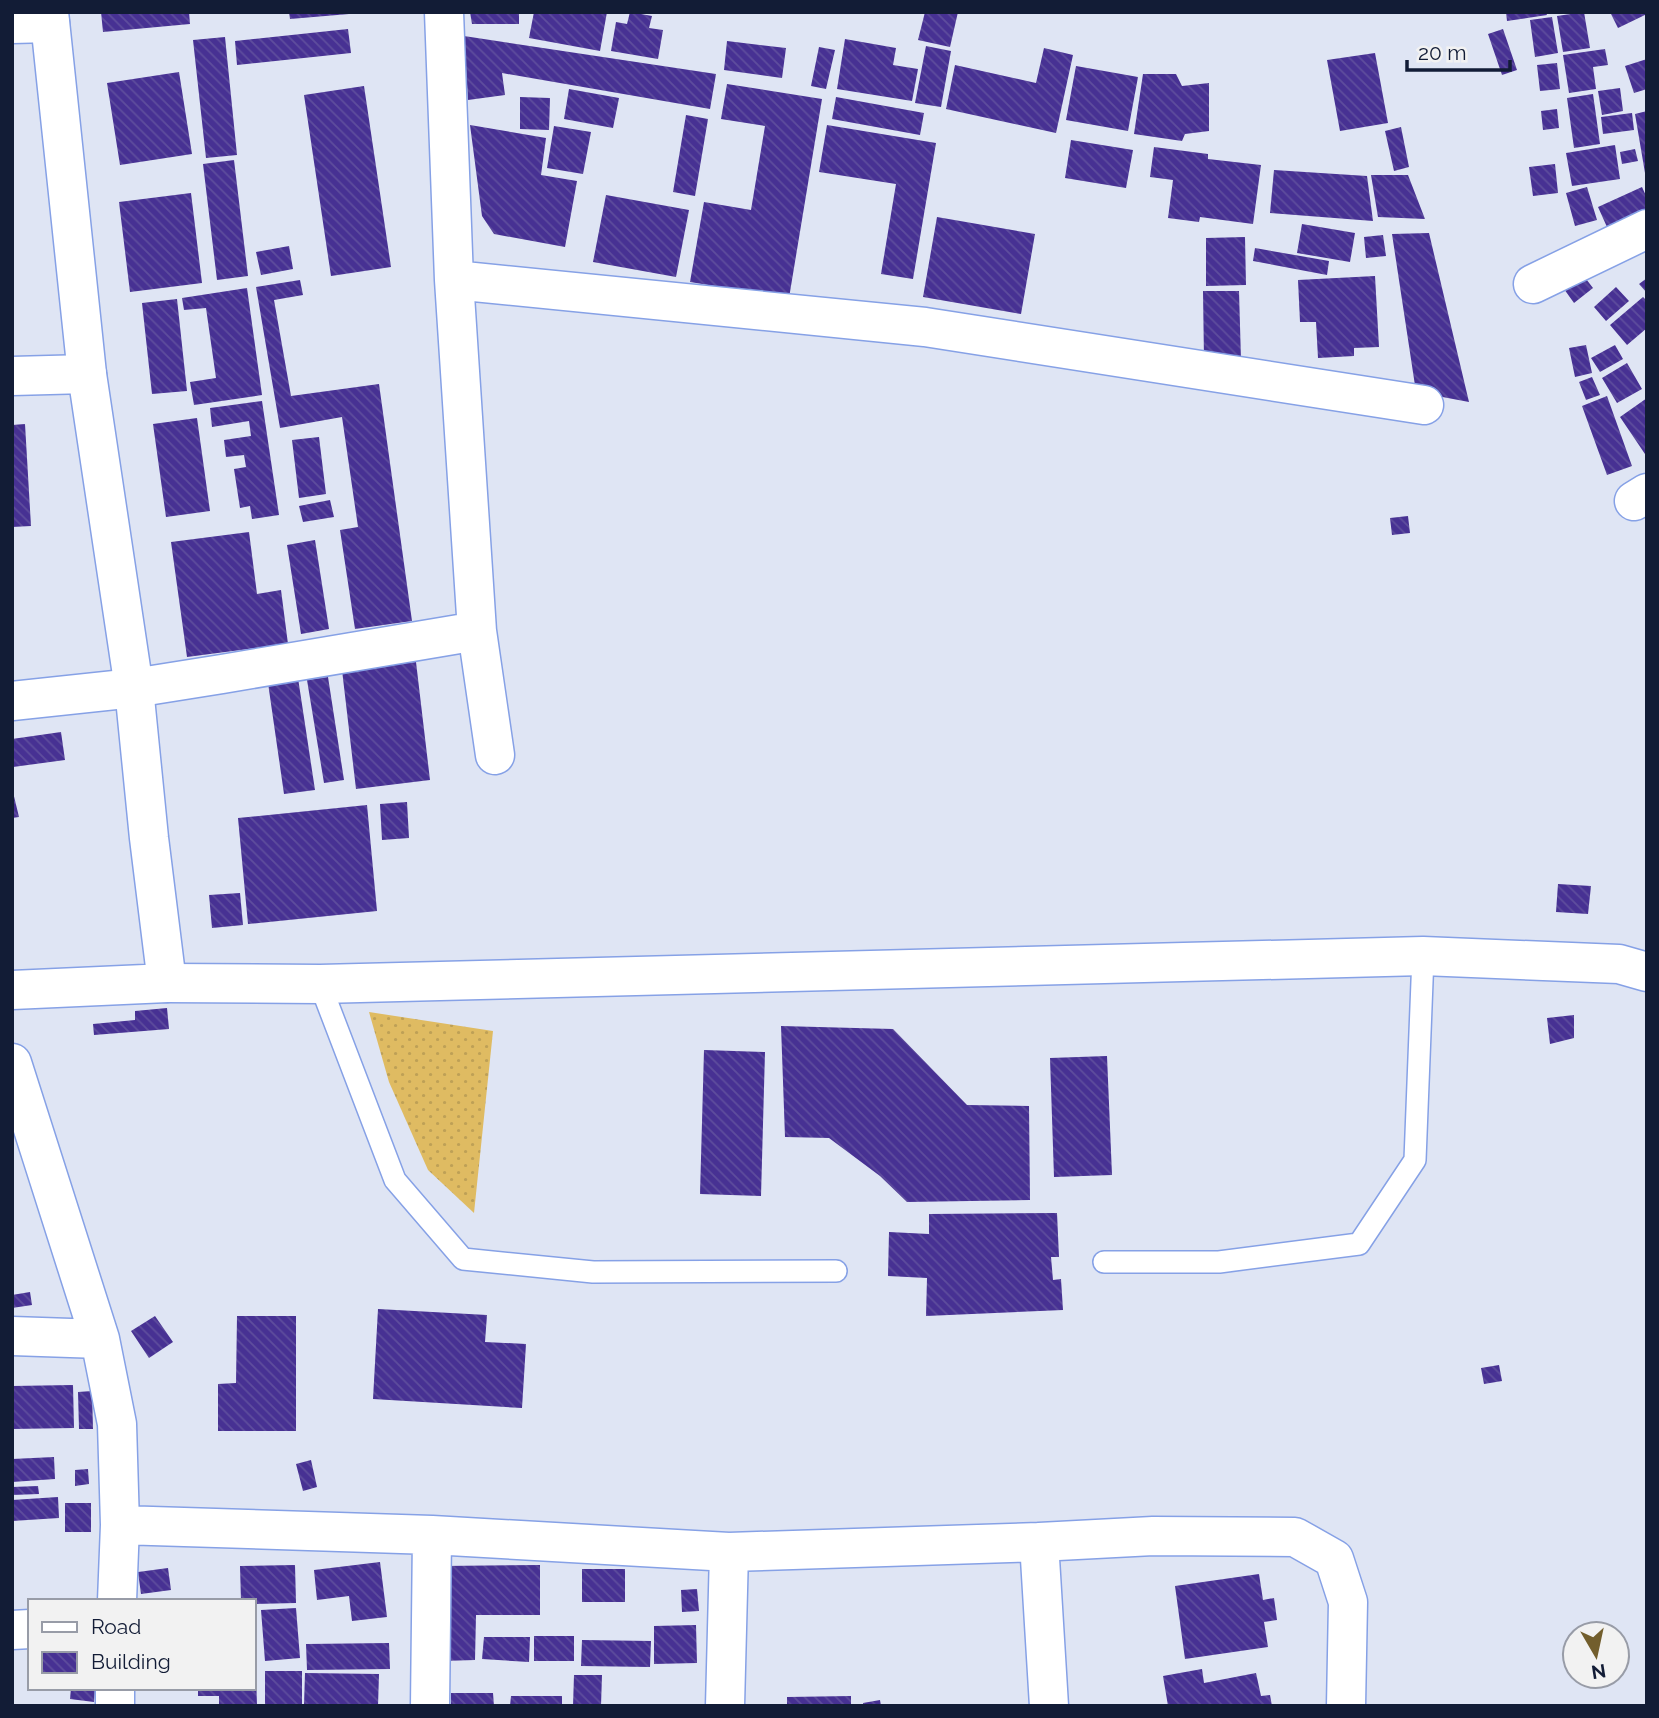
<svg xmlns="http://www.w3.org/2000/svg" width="1659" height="1718" font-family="Raleway,sans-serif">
<defs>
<pattern id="grass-dots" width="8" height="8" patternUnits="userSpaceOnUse" patternTransform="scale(1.75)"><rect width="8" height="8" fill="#dfbb62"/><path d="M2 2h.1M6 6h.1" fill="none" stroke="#bea056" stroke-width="1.8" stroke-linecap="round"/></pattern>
<pattern id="building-back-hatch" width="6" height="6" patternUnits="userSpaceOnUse" patternTransform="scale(1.75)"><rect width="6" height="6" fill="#473193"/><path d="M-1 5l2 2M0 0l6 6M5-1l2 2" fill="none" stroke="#5e4d9d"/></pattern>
</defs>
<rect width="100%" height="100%" fill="#dfe5f4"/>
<path fill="url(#grass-dots)" d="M369,1012L493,1031L474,1213L428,1170L389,1082Z"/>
<path fill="url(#building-back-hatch)" d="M101,12H189L190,24L103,32Z
M289,12H349V14L290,19Z
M470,12H519V24H472Z
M534,12H607L600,51L529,38Z
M630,12L652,16L649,28L663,30L658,59L611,51L616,22L627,24Z
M925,12H958L950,47L918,40Z
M1506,12H1546L1547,15L1507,21Z
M1584,12L1590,48L1563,52L1557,16Z
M1610,12H1647V14L1618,28Z
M1552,17L1558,53L1535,57L1530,20Z
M348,29L351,53L237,65L235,41Z
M1503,29L1517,70L1502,75L1488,34Z
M464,36L716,74L710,109L502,73L505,95L468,100Z
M225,37L237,155L206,158L193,40Z
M845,39L896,48L893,65L918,69L912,101L837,89Z
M727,41L786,48L782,78L724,70Z
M926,46L951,51L941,107L915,103Z
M819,47L835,50L826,89L811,86Z
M1044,48L1073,55L1056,133L946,109L955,65L1036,83Z
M1605,49L1608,65L1593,67L1596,89L1569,93L1563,55Z
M1375,53L1388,123L1340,131L1327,60Z
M1647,59V89L1634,93L1625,66Z
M1557,63L1560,89L1540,91L1537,65Z
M1076,66L1138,77L1128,131L1066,120Z
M179,72L192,154L120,165L107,83Z
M1143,74H1176L1182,86L1209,83V131L1185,134L1182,141L1134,134Z
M727,84L822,99L789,298L690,282L704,202L751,210L765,126L721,119Z
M364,86L391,267L331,276L304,95Z
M1620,88L1623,111L1602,115L1598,91Z
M569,89L619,98L613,128L564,119Z
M1593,94L1600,144L1574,148L1567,98Z
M520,97L550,98L549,130L520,129Z
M836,97L924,113L920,135L832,119Z
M1557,109L1559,128L1543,130L1541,111Z
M1647,111V173H1645L1635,114Z
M1632,113L1634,130L1603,134L1601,117Z
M686,115L708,119L695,196L673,192Z
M470,125L546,138L541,175L577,181L565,247L494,234L482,216Z
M827,125L936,143L913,279L881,274L896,184L819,172Z
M554,126L591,132L583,174L547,168Z
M1401,127L1409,167L1394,171L1385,131Z
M1071,140L1133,150L1126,188L1065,178Z
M1615,145L1620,179L1572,186L1566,153Z
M1154,147L1208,154V159L1261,165L1253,224L1200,217L1199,222L1168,218L1173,180L1150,177Z
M1635,149L1638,161L1622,164L1620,152Z
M234,160L248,276L217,280L203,164Z
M1555,164L1558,193L1533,196L1529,167Z
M1274,170L1367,176L1373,221L1270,213Z
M1371,175H1408L1425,219L1378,217Z
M1587,187L1597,220L1575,226L1566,193Z
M1642,187L1647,198V209L1607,227L1598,207Z
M191,193L202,283L130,292L119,202Z
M606,195L689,210L676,277L593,262Z
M937,217L1035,234L1021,314L923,297Z
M1302,224L1355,233L1350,262L1297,253Z
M1429,233L1469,402L1416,392L1392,234Z
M1383,235L1386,256L1366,258L1364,237Z
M1245,237L1246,285L1206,286V238Z
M289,246L293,269L261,275L256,252Z
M1255,248L1329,261L1327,275L1253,261Z
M1583,275L1593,288L1574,303L1564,289Z
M1375,276L1379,347L1354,348V356L1318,358L1316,322H1300L1298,280Z
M1647,278V293L1639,284Z
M300,280L303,295L274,300L291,396L379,384L412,621L355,629L340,530L358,527L342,417L280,428L256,287Z
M1616,287L1629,301L1606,321L1594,307Z
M247,288L262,395L194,405L190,382L216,378L206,308L184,310L182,298Z
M1203,291H1239L1241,360H1204Z
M1643,297L1647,301V328L1627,345L1610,325Z
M177,299L187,391L152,394L142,303Z
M1586,345L1592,373L1575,377L1569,348Z
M1615,345L1623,359L1600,372L1591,358Z
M1627,363L1642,389L1617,403L1602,378Z
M1592,377L1600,395L1586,400L1579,382Z
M1607,396L1632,466L1607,475L1582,406Z
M1647,398V457L1620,417Z
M262,401L279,515L252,519L250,506L240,508L234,469L246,467L244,455L226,457L224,440L251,436L249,421L212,427L210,408Z
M197,418L210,511L166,517L153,424Z
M25,424L31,526L12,527V425Z
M319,437L326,494L299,498L292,440Z
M330,500L334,517L303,522L299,506Z
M1408,516L1410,533L1392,535L1390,518Z
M249,532L257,594L281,590L288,644L187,657L171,542Z
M315,540L329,629L301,634L287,545Z
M416,662L430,780L356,789L342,670Z
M328,677L344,780L324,783L307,680Z
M298,678L315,790L284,794L268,683Z
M61,732L65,760L13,767L12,739Z
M12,788L19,817L12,818Z
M407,802L409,838L382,840L380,804Z
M367,805L377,911L248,924L238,818Z
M1558,884L1591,886L1588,914L1556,912Z
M240,893L243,925L212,928L209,895Z
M167,1008L169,1029L94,1035L93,1024L135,1020V1011Z
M1574,1015V1038L1550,1044L1547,1018Z
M781,1026L893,1029L967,1105L1029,1106L1030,1200L907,1202L880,1176L829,1138L785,1137Z
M704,1050L765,1052L761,1196L700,1194Z
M1107,1056L1112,1175L1054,1177L1050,1058Z
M1057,1213L1059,1257H1051L1053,1280L1061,1279L1063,1310L926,1316L927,1278L888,1276L889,1232L929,1234V1214Z
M30,1292L32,1305L12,1308V1295Z
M378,1309L487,1315L485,1342L526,1344L522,1408L373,1399Z
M155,1316L173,1342L149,1358L131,1331Z
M237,1316H296V1431H218V1384L236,1383Z
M1499,1365L1502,1381L1484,1384L1481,1368Z
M73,1385L74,1428L12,1429V1386Z
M92,1391L93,1429H79L78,1392Z
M54,1457L55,1479L12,1482V1459Z
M311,1460L317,1487L303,1491L296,1464Z
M88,1469L89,1484L75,1486V1470Z
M38,1486L39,1494L12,1495V1487Z
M58,1497L59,1518L12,1521V1500Z
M65,1503H91V1532H65Z
M380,1562L387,1617L352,1621L349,1596L317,1600L314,1570Z
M295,1565L296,1603L254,1604V1601H241L240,1566Z
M540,1565V1615H476L475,1660L442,1661V1566Z
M168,1568L171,1590L141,1594L138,1572Z
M582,1569H625V1602H582Z
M1259,1574L1263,1600L1274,1598L1277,1620L1264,1622L1268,1647L1185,1659L1175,1586Z
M697,1589L699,1611L682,1612L681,1590Z
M296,1608L300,1658L265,1661L261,1610Z
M696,1625L697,1663L654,1664V1626Z
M534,1636H574V1661H534Z
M484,1637H530L529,1662L482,1659Z
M582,1640L651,1641L650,1667L581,1666Z
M389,1643L390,1669L307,1670L306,1644Z
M1202,1669L1204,1683L1256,1673L1261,1696L1270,1695L1272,1706H1168L1163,1676Z
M254,1671H256L257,1706H219V1696H198V1688H254Z
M265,1671H302V1706H265Z
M305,1673L379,1674L378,1706L304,1705Z
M574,1675H602L601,1706H573Z
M71,1688H95L94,1702L70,1699Z
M451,1693H493L494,1706H451Z
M511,1696H562V1706H510Z
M851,1696V1706H787V1697Z
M880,1700L881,1706H863V1703Z"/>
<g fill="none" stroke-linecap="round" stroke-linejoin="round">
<defs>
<path id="lane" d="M320,984L395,1180L463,1259L593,1272L836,1271
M1104,1262H1219L1359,1244L1415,1160L1423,956"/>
<path id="street" d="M444,12L454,280L477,631L495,755
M12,24L50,23
M454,280L925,327L1424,405
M1533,284L1647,229
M12,376L87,374
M1634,501L1647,493
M12,701L134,688L222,674L477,631
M167,983L320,984L1423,956L1619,964L1647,972
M12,1063L100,1339L117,1424L120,1525L117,1601
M12,1336L100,1339
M120,1525L432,1535L729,1552L1039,1542L1153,1536L1295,1537L1334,1559L1348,1602L1346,1706
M1039,1542L1049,1706
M12,1630L30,1629
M115,1706V1688
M430,1706L432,1535
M725,1706L729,1552"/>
<path id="secondary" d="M12,990L167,983L149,838L134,688L87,374L49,12"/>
</defs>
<use href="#lane" stroke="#86a1e6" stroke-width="24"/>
<use href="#street" stroke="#86a1e6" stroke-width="41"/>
<use href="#secondary" stroke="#86a1e6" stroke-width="41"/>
<use href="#lane" stroke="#fff" stroke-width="21"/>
<use href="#street" stroke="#fff" stroke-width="38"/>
<use href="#secondary" stroke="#fff" stroke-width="38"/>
</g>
<rect width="1659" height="1718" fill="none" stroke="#121c36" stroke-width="28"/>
<rect x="28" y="1599" width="228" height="91" fill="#f2f2f2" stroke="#989ca7" stroke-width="2"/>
<rect x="42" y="1622" width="35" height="10" fill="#ffffff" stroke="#989ca7" stroke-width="2"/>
<text x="91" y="1634" font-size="21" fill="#121c36">Road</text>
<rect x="42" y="1652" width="35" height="21" fill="url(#building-back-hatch)" stroke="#989ca7" stroke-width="2"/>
<text x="91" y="1669" font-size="21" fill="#121c36">Building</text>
<g transform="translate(1596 1655) rotate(171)"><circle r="33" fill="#f2f2f2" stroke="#989ca7" stroke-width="2"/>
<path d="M0-5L12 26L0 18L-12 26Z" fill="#725e2d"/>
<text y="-10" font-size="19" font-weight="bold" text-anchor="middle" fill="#121c36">N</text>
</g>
<path d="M1407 60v10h103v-10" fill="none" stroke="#121c36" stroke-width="3.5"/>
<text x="1418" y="60" font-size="21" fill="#121c36" stroke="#f2f2f2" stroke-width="5" paint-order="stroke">20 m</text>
</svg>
